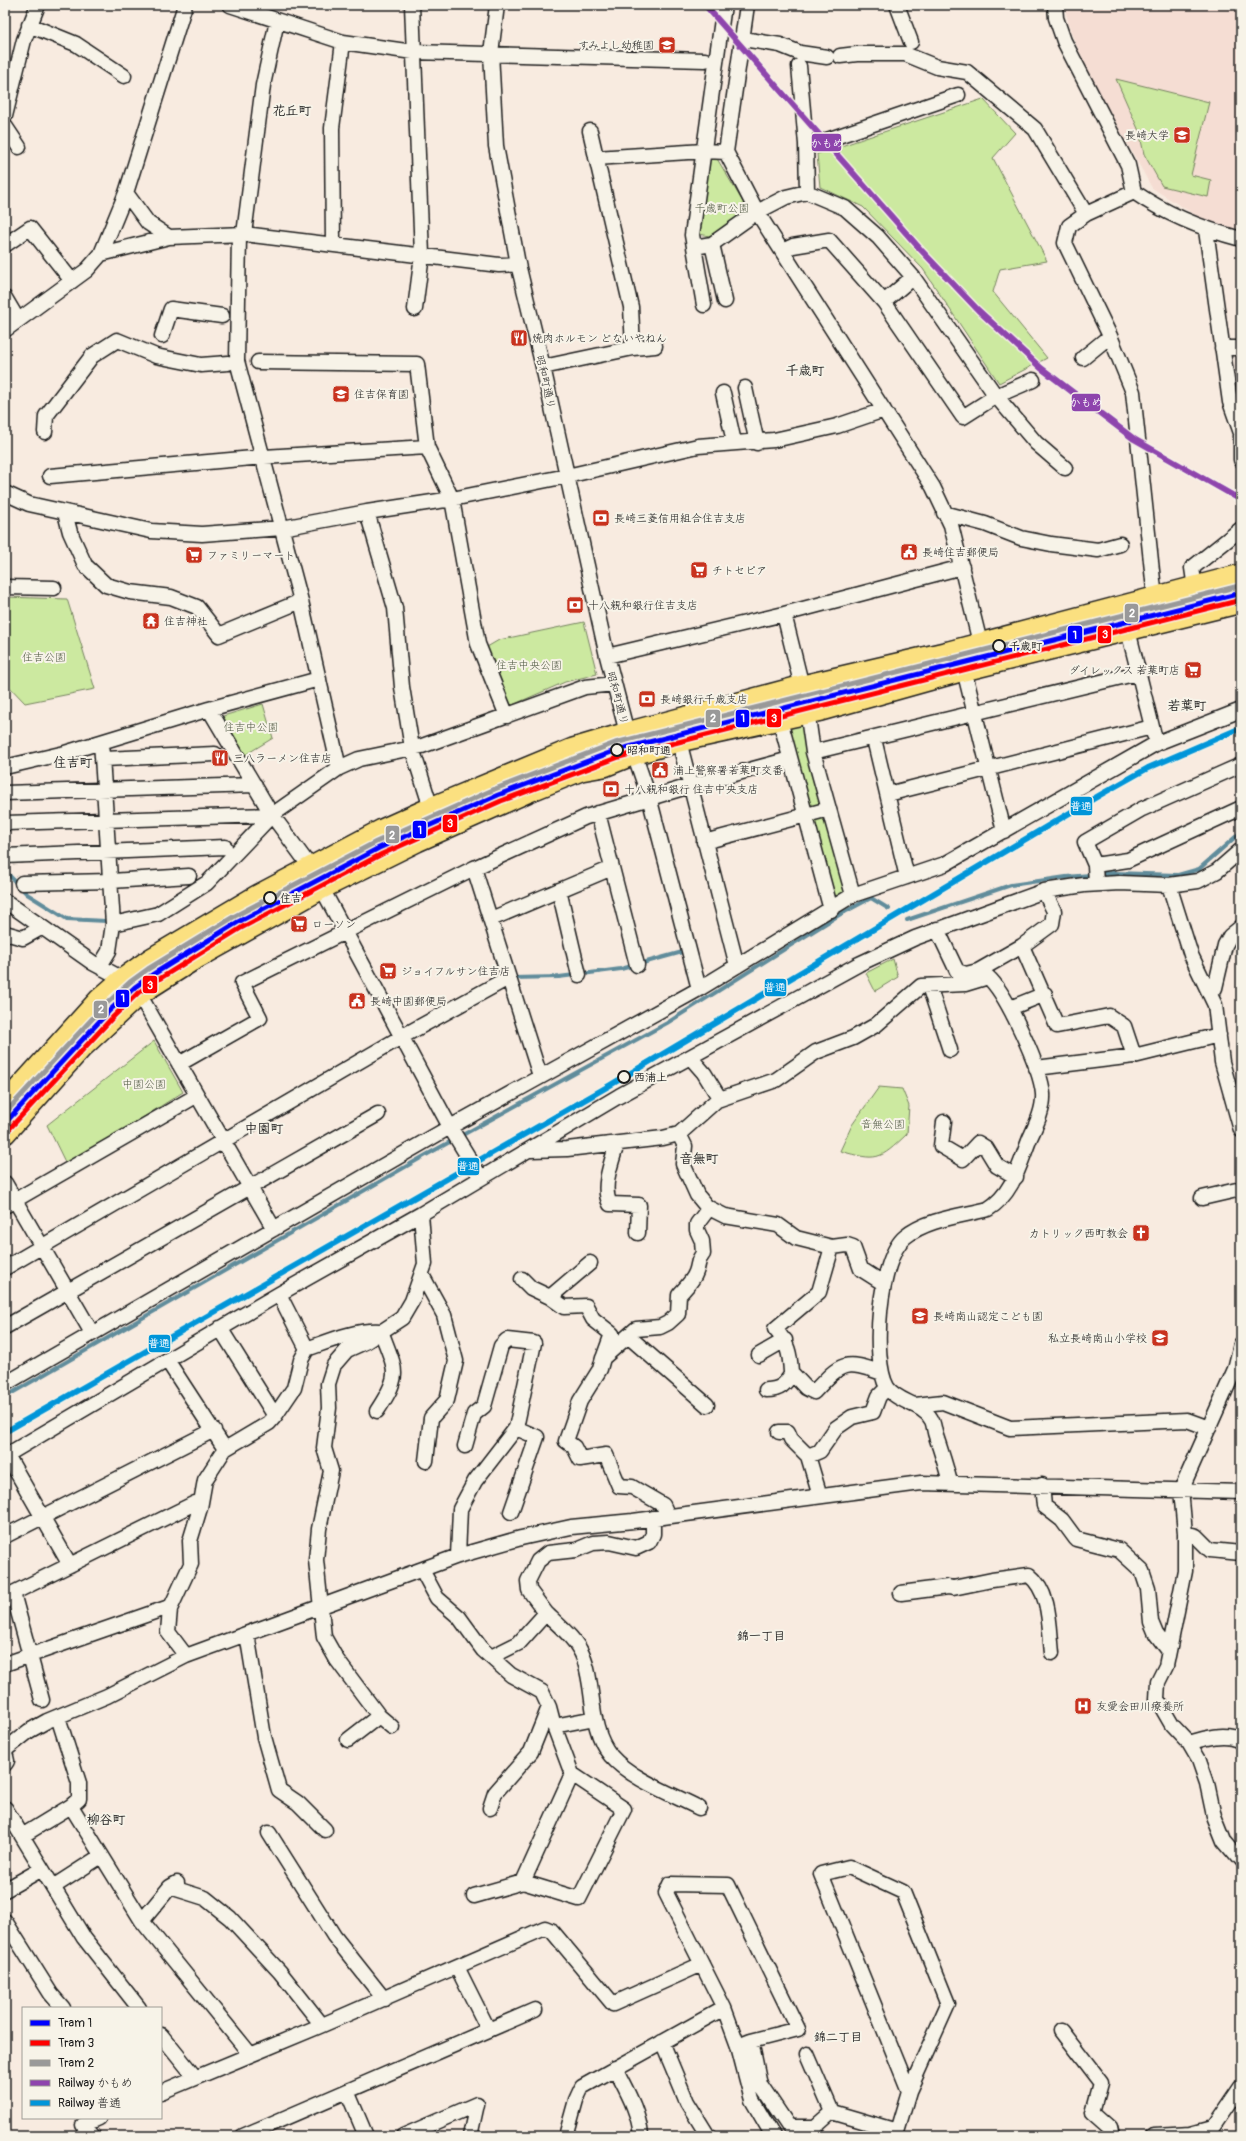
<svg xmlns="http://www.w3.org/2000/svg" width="1246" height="2141" font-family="Pangolin,'Klee One',sans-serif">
<rect width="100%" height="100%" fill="#f8ebe0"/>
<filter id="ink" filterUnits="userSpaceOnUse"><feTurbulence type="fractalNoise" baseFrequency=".025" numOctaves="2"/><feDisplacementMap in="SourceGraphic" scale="8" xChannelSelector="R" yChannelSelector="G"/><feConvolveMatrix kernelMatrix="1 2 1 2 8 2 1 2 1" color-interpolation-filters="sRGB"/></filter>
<g filter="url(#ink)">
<path fill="#f5ddd3" d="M1064,5H1241V233L1216,228L1152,188L1093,81L1071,33Z"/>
<path fill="#cce9a0" stroke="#74825e" d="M1116,79L1209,102L1191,175L1211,180L1208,197L1162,186L1144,154L1139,131Z
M983,99L1015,133L993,158L1047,261L1000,269L993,292L1047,358L999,383L923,269L863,207L820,187L817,154Z
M709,156L716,157L749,212L715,237L699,234Z
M5,597L67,599L95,689L25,703L5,682Z
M584,622L597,674L565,682L510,706L487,647L499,640Z
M263,704L273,738L245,755L223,716Z
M806,717L826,807L807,811L784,722Z
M827,813L848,890L832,900L808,816Z
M893,959L898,977L875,991L866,973Z
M154,1041L183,1092L67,1166L47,1125Z
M879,1087L902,1089L909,1106L907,1134C879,1161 877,1161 840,1151L852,1125Z"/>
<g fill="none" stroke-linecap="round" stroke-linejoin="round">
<path stroke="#608c9b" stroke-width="4" d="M5,871L27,894L67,919L106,921
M907,920L1011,885L1066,877L1114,873L1178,875L1199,869L1241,832
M512,978L559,977L621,969L686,951
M5,1397L426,1155L667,1023L839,915L871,898L889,909"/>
<defs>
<path id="minor" d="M230,5L343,42L413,52L705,60
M412,5L422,255L415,309
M497,5L491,53L496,146L518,264L543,367L607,656L627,733L649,797L699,989
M747,5L726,152L757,212L933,487L951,525L982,651
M897,5L911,42
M1055,5L1056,18L1064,41L1128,165L1134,192C1167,215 1203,229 1241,239
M29,25L76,44L124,76
M743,39L780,45L800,53L827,57
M840,56L857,54H905L937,67L967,72L1035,129L1086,214
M799,66L806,144L807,192L845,208L878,237L913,277L996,396L1036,443L1065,468
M5,116L24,40L38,5
M5,126L19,147
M590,131L631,307L633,348
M806,144H815L958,95
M596,158L704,151L726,152
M1134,192L1086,214L1069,226L1065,243L1110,336L1133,392L1155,599
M126,193L148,223L169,237
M1206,230L1230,402L1241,433V460
M244,234L263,85L277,21
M239,235L237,361L301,601L339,768
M712,244L725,301
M5,245L30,228L72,281
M333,245L332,128L343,42
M694,247L712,244L757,212L786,197L807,192
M782,251L793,246L829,240L884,302L963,417L996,396L1033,380
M101,254L126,193L185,5
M5,298L18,320
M884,302L913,277
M704,305L692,235L724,5
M5,330L87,270L101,254L169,237L244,234L499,265L518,264
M162,336L171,309L222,316
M1222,348H1241
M1083,358L1110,336
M543,367L633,348L655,346
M745,388L757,443
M723,393L734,442
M45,432L46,416L92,356L117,340L156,356L201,365L228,363
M427,447L452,499L478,644L507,716
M50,476L264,457L427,447L417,364L258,362
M5,493L29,504L151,531L202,534L282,528L367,512L452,499L567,476L698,446L774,440L837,426L884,410
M367,512L395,608L402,687L412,748L431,808
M65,513L70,532L85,565L106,585L130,592L171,597L197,607L219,635L301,601
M944,513L985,524L1021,538L1051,544L1098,550L1120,544
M5,587L54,588
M1195,588L1192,568L1241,529
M784,614L806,703L813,752L853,895
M1128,630L1154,735
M607,656L784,614L962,567
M964,670L1004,831
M209,709L272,815L311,868L450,1127L481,1178
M780,720L831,910
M874,739L907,877
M679,741L737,966
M813,752L1138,673
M104,759L215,754
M5,767L65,753L209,709L319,679
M5,793L255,785
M888,794L1152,727
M598,813L637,965
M6,823L272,815
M704,842L829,809
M5,856L225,847
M1095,865L1128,860L1241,808
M474,868L540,1076
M22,883L111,881L189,876
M1096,884L1095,865L1085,842L1142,809L1241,765
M1169,885L1191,955L1215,1005L1222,1062L1241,1130
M559,890L579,975
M5,901L93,963L123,979
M491,919L612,868
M113,924L158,914L207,883L272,815L339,768L359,759L422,746L585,687L614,684
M937,929L957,971L966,974L978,971C981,973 985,975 988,977C1007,994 1041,1069 1043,1094C1044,1109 1036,1125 1030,1138C1020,1163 1013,1194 988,1209C961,1216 927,1219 905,1237C879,1258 871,1359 887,1387C896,1402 922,1403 931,1419C934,1423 934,1431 936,1436C941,1451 946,1467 950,1482
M5,933L23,938L41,928
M1022,946L1057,1026L1109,1016L1124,1026L1134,1056
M100,966L109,951L113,924L101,742
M978,971L1022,946L1052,924L1054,911L1044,891
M929,986L950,1050
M1210,992L1215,988L1225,945L1230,936L1241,927
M139,994L274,1229
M1010,1008L1045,994
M690,1057L704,1073L720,1099
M179,1064L260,1018L242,983L474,868L586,817L690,786L790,759
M1036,1068L1134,1056L1219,1035
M944,1122L941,1146L963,1159L978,1143L986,1148L997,1166L1016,1177
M679,1134L685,1146L683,1164L697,1195L707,1207L725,1216L778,1225L796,1238L832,1247L847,1245L853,1247L861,1269L883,1283
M617,1144C612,1161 601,1187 610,1204L639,1205L638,1233
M531,1150L567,1149L663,1138L679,1134L717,1100L776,1080L816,1052L853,1038L876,1025L921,986L965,984L988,977
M5,1183L92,1333
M1202,1198L1241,1189
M5,1206L196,1096
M832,1247L819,1292L775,1329C788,1343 790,1354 791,1372L806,1388L814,1392C841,1363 844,1359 882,1373
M5,1268L403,1036L508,978
M422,1275L444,1315L456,1361L447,1400L431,1418L426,1461
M522,1279L531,1288L550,1297L564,1307L586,1306L593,1319L612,1334L604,1356
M279,1294L307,1349
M550,1297L590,1263
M5,1327L378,1114
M220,1328L275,1416
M628,1336L707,1405
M1241,1344L1235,1369L1181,1490L1185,1533V1571L1166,1666L1158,1682L1157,1699L1172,1725L1189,1743L1199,1760L1207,1783L1214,1816L1224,1841L1241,1861
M759,1355L785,1340
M167,1360L225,1449
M5,1384L450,1127L699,989L853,895L945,864L1157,743L1241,710
M766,1390C780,1390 785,1385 792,1373
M915,1405L943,1402L1010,1428L1187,1420L1209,1428
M779,1432H788L791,1439L808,1456
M7,1455L70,1565
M5,1456L279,1294L421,1214L619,1096L859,964L915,938L1044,891L1084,885L1120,883L1169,885L1198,881L1217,871L1241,850
M1042,1485L1044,1506L1062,1520L1076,1539L1119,1550L1142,1571L1148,1589L1151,1622L1156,1634L1169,1651
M820,1496L808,1456L820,1451L836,1428L852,1417L873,1412L879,1396L887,1388
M511,1512L537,1437L516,1428
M668,1516L663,1505L632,1487L619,1486L606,1455L580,1459L574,1447L566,1441L580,1401L600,1369L603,1358L636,1329L660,1327L668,1323L678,1314L679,1295C685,1288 693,1281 696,1272C699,1265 697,1260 703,1254L702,1241L697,1230V1224L709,1208
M1185,1533L1196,1536L1210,1550L1241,1553
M5,1536L214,1430
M458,1556L460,1509L475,1481L516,1428L534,1343L507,1340L501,1346L484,1406L474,1414L465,1446
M422,1570L437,1598L459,1617L483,1650L511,1675L542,1692L549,1707L554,1726L572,1774L523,1882L474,1896
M13,1593L42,1700
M901,1593L948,1587L953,1588L992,1580L1029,1575C1051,1592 1049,1627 1052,1653
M5,1597L195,1503H201
M546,1613C558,1625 575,1638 582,1654C596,1685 587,1727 611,1756C631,1779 672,1794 699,1808
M247,1634L264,1737L279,1790L298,1803L325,1830
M186,1656L168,1632L170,1609L191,1564L190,1541L200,1508L205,1480L225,1449L269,1423L275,1416L294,1388L301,1360L307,1349C329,1341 357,1329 381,1331C396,1372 402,1373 377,1411
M491,1657L519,1643L546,1613L529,1590L528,1581L538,1561L548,1553L576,1550L593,1543L609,1542L636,1548L649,1542L653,1534V1518
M5,1664L166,1608L170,1609
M554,1726L595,1718
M392,1727L379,1716L337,1660L324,1637L316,1560L319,1529L331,1471L324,1448L329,1408L328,1384L334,1365L347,1350L367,1341L402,1318L412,1301L425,1264L421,1214
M348,1740L379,1716
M1189,1743C1205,1738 1225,1732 1241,1740
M5,1750L29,1731L47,1721L107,1696L186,1656L458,1556L521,1538L571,1527L633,1521L921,1483L1241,1492
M5,1752L7,1761L5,1764
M71,1806L142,1921L250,2054
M5,1808L84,1938L139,2008
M490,1808L495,1793L531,1752L549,1707
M269,1833L334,1936L384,1999
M22,1836L71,1806L79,1799V1783L58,1717
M523,1882L579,1899L624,1809L572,1774
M53,1887L101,1856
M170,1887L205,1898L230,1918L280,1972L318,2020L320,2026
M5,1890L42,1869
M5,1921L51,1994L63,2008
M142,1921L170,1887L177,1883
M457,1967L488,2029
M1061,2031L1101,2083L1093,2112L1110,2127L1112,2136
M161,2035L195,2077
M751,2041L798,2029L728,1885L670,1884L666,1893L724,2008L738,2046L751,2041L760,2084L789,2127H815L832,2112L897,2131L909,2091L948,2004L903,1892L849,1867L821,1874L909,2091
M662,2042L687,2102L708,2136
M738,2046L752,2100L773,2136
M807,2054L832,2112
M615,2068C626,2090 639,2111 641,2136
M347,2091L366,2136
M161,2092L320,2026L545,1928L552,1931L613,2004L702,1964
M93,2136L83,2125L99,2118
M243,2136L535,2010
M403,2136L477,2104L470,2136
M566,2136L576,2100L582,2087L724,2008
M1155,2136L1191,2134L1213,2128L1241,2087"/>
<path id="highway" d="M5,1104L99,1000L123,979L151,959L257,896L382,830L431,808L573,749L627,733L803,686L949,652L1241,575
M5,1133L81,1048L139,994L191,961L322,888L417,841L527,792L581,770L604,766L634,754L679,741L821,710L964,670L1241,602"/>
</defs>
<use href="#minor" stroke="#1c1c1c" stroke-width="17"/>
<use href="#highway" stroke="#1c1c1c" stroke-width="24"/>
<use href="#minor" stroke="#f7f3e8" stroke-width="14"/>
<use href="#highway" stroke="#fbe080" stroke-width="21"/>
<defs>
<path id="rail-1" d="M705,5L921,250L978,310L1041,368L1134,439L1241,500"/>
<path id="rail-2" d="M5,1432L607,1087L1100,795L1148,768L1241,728"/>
</defs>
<use href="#rail-1" stroke="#f7f3e8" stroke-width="9"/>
<use href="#rail-2" stroke="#f7f3e8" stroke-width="9"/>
<use href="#rail-1" stroke="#8e44ad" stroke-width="6"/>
<use href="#rail-2" stroke="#0095d9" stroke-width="6"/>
<defs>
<path id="tram-1" d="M5,1123L109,1011L135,987L152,975L238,922L379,848L498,795L617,750L1241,593"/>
<path id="tram-2" d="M10,1128L114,1016L139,992L156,981L241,928L382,854L501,801L619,757L1241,600"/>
<path id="tram-3" d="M5,1113L104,1006L130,982L148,969L235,916L376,842L495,789L615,743L1239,586"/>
</defs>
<use href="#tram-1" stroke="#f7f3e8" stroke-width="8"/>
<use href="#tram-2" stroke="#f7f3e8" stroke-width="8"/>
<use href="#tram-3" stroke="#f7f3e8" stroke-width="8"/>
<use href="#tram-1" stroke="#00f" stroke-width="5"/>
<use href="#tram-2" stroke="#f00" stroke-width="5"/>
<use href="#tram-3" stroke="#999" stroke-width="5"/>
</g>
</g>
<defs>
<symbol id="school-square" viewBox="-11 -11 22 22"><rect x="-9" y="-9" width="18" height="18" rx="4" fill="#c8321e" stroke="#f7f3e8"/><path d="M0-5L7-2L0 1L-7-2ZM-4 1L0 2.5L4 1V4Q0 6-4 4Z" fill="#fff"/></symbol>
<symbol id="university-square" viewBox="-11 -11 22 22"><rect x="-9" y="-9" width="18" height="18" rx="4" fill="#c8321e" stroke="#f7f3e8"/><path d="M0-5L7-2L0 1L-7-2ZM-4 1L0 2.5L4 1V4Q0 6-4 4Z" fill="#fff"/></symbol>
<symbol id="restaurant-square" viewBox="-11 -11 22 22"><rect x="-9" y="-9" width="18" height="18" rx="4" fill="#c8321e" stroke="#f7f3e8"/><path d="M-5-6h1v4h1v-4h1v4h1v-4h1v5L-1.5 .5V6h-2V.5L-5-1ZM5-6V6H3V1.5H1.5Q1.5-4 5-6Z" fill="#fff"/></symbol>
<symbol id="bank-square" viewBox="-11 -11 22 22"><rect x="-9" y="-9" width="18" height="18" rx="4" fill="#c8321e" stroke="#f7f3e8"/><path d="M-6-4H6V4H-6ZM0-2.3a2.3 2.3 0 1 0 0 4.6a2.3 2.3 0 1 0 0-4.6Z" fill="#fff"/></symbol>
<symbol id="civic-square" viewBox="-11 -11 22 22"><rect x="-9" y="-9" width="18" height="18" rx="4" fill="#c8321e" stroke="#f7f3e8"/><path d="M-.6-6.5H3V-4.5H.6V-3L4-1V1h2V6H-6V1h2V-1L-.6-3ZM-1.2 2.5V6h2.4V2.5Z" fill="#fff"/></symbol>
<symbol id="supermarket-square" viewBox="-11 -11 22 22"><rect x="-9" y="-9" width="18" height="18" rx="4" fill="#c8321e" stroke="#f7f3e8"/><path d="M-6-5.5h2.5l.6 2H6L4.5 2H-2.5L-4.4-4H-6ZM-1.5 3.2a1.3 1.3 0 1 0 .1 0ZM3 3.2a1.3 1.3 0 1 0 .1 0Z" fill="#fff"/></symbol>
<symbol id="temple-square" viewBox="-11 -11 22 22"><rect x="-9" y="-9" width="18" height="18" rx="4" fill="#c8321e" stroke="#f7f3e8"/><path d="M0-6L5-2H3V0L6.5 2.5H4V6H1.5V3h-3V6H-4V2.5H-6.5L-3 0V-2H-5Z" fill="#fff"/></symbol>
<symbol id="church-square" viewBox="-11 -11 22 22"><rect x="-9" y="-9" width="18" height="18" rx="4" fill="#c8321e" stroke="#f7f3e8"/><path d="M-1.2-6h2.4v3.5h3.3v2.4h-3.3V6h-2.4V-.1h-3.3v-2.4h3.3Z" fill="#fff"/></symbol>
<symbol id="hospital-square" viewBox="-11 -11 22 22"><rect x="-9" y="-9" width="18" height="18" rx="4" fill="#c8321e" stroke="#f7f3e8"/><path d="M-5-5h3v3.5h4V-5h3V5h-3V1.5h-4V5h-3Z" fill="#fff"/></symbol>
</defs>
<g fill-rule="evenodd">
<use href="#school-square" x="657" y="35" width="20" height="20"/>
<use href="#university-square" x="1172" y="125" width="20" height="20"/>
<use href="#restaurant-square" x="509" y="328" width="20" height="20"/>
<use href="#school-square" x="331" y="384" width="20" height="20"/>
<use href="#bank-square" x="591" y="508" width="20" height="20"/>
<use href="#civic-square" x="899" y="542" width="20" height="20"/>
<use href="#supermarket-square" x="184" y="545" width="20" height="20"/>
<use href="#supermarket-square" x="689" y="560" width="20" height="20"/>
<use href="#bank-square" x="565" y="595" width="20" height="20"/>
<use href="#temple-square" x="141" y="611" width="20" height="20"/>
<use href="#supermarket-square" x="1183" y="660" width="20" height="20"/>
<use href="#bank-square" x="637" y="689" width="20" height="20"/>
<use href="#restaurant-square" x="210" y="748" width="20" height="20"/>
<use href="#civic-square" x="650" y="760" width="20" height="20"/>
<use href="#bank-square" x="601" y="779" width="20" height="20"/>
<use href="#supermarket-square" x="289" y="914" width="20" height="20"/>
<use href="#supermarket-square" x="378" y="961" width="20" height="20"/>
<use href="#civic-square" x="347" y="991" width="20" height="20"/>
<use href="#church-square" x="1131" y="1223" width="20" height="20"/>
<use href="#school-square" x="910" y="1306" width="20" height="20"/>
<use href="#school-square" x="1150" y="1328" width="20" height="20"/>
<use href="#hospital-square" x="1073" y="1696" width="20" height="20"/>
</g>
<g fill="#f7f3e8" stroke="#1c1c1c" stroke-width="2">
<circle cx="999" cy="646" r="6"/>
<circle cx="617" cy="750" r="6"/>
<circle cx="270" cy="898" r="6"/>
<circle cx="624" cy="1077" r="6"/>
</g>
<g text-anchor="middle" stroke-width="4" stroke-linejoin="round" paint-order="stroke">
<g font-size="11" fill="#1c1c1c" stroke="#f7f3e8" text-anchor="start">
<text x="654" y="49" text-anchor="end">すみよし幼稚園</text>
<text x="1169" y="139" text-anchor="end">長崎大学</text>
<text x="532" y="342">焼肉ホルモン どないやねん</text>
<text x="354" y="398">住吉保育園</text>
<text x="614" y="522">長崎三菱信用組合住吉支店</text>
<text x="922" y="556">長崎住吉郵便局</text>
<text x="207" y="559">ファミリーマート</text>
<text x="712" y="574">チトセピア</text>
<text x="588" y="609">十八親和銀行住吉支店</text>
<text x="164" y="625">住吉神社</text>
<text x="1180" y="674" text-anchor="end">ダイレックス 若葉町店</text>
<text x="660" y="703">長崎銀行千歳支店</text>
<text x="233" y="762">三八ラーメン住吉店</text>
<text x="673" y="774">浦上警察署若葉町交番</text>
<text x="624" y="793">十八親和銀行 住吉中央支店</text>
<text x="312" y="928">ローソン</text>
<text x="401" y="975">ジョイフルサン住吉店</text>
<text x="370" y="1005">長崎中園郵便局</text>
<text x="1128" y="1237" text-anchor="end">カトリック西町教会</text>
<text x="933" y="1320">長崎南山認定こども園</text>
<text x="1147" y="1342" text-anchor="end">私立長崎南山小学校</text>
<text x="1096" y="1710">友愛会田川療養所</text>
</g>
<g font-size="11" fill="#515a44" stroke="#f7f3e8">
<text x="722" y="212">千歳町公園</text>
<text x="44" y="661">住吉公園</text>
<text x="529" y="669">住吉中央公園</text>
<text x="251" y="731">住吉中公園</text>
<text x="144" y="1088">中園公園</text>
<text x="883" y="1128">音無公園</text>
</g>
<g font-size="11" fill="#1c1c1c" stroke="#f7f3e8">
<text transform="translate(546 382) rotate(77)" y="4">昭和町通り</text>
<text transform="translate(618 698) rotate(75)" y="4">昭和町通り</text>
</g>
<g font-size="11" font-weight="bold" fill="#1c1c1c" stroke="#f7f3e8" text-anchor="start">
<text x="1009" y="650">千歳町</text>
<text x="627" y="754">昭和町通</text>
<text x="280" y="902">住吉</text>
<text x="634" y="1081">西浦上</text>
</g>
<g font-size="12" font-weight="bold" fill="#1c1c1c" stroke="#f7f3e8">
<text x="761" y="1640">錦一丁目</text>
<text x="838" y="2041">錦二丁目</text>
</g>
<g font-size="13" font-weight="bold" fill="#1c1c1c" stroke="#f7f3e8">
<text x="292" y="115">花丘町</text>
<text x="805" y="375">千歳町</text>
<text x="1187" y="710">若葉町</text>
<text x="73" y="767">住吉町</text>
<text x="264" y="1133">中園町</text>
<text x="699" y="1163">音無町</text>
<text x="106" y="1824">柳谷町</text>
</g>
</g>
<g stroke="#f7f3e8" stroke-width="1.5">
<rect x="811" y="133" width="31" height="19" rx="4" fill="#8e44ad"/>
<rect x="1071" y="393" width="30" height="19" rx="4" fill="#8e44ad"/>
<rect x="1124" y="603" width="15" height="20" rx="4" fill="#999"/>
<rect x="1097" y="625" width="15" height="19" rx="4" fill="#f00"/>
<rect x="1067" y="625" width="16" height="19" rx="4" fill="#00f"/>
<rect x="766" y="708" width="16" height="20" rx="4" fill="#f00"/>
<rect x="705" y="709" width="16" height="19" rx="4" fill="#999"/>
<rect x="735" y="709" width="15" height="19" rx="4" fill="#00f"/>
<rect x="1070" y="796" width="23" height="20" rx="4" fill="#0095d9"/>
<rect x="442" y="814" width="16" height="19" rx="4" fill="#f00"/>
<rect x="412" y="820" width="15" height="19" rx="4" fill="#00f"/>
<rect x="385" y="825" width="15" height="19" rx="4" fill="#999"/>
<rect x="142" y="975" width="16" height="19" rx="4" fill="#f00"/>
<rect x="764" y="978" width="23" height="19" rx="4" fill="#0095d9"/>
<rect x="115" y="989" width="15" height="19" rx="4" fill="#00f"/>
<rect x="93" y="1000" width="15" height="19" rx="4" fill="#999"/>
<rect x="457" y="1157" width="23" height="19" rx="4" fill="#0095d9"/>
<rect x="148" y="1334" width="23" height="19" rx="4" fill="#0095d9"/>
</g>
<g font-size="11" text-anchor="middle" font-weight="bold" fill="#fff">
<text x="827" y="147">かもめ</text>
<text x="1086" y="406">かもめ</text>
<text x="1132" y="617">2</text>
<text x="1105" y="638">3</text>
<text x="1075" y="639">1</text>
<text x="774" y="722">3</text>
<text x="713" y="722">2</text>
<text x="743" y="722">1</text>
<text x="1081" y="810">普通</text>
<text x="450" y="827">3</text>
<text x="420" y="834">1</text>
<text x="392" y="839">2</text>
<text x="150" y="989">3</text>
<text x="775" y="991">普通</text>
<text x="123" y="1002">1</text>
<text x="101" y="1013">2</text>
<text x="468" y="1170">普通</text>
<text x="159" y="1347">普通</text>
</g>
<rect width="1246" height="2141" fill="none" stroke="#f7f3e8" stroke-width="20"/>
<rect x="10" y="10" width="1226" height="2121" fill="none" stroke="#1c1c1c" stroke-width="1.5" filter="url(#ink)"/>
<rect x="22" y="2007" width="140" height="112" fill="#f7f3e8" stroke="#9f9d96"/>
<rect x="30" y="2020" width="20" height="6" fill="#0000ff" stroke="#9f9d96"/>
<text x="58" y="2027" font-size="12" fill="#1c1c1c">Tram 1</text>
<rect x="30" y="2040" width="20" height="6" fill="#ff0000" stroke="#9f9d96"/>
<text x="58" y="2047" font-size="12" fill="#1c1c1c">Tram 3</text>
<rect x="30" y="2060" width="20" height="6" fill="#999999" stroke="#9f9d96"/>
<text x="58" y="2067" font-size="12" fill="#1c1c1c">Tram 2</text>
<rect x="30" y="2080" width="20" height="6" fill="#8e44ad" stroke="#9f9d96"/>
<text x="58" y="2087" font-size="12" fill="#1c1c1c">Railway かもめ</text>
<rect x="30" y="2100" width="20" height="6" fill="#0095d9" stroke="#9f9d96"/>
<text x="58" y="2107" font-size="12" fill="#1c1c1c">Railway 普通</text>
</svg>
